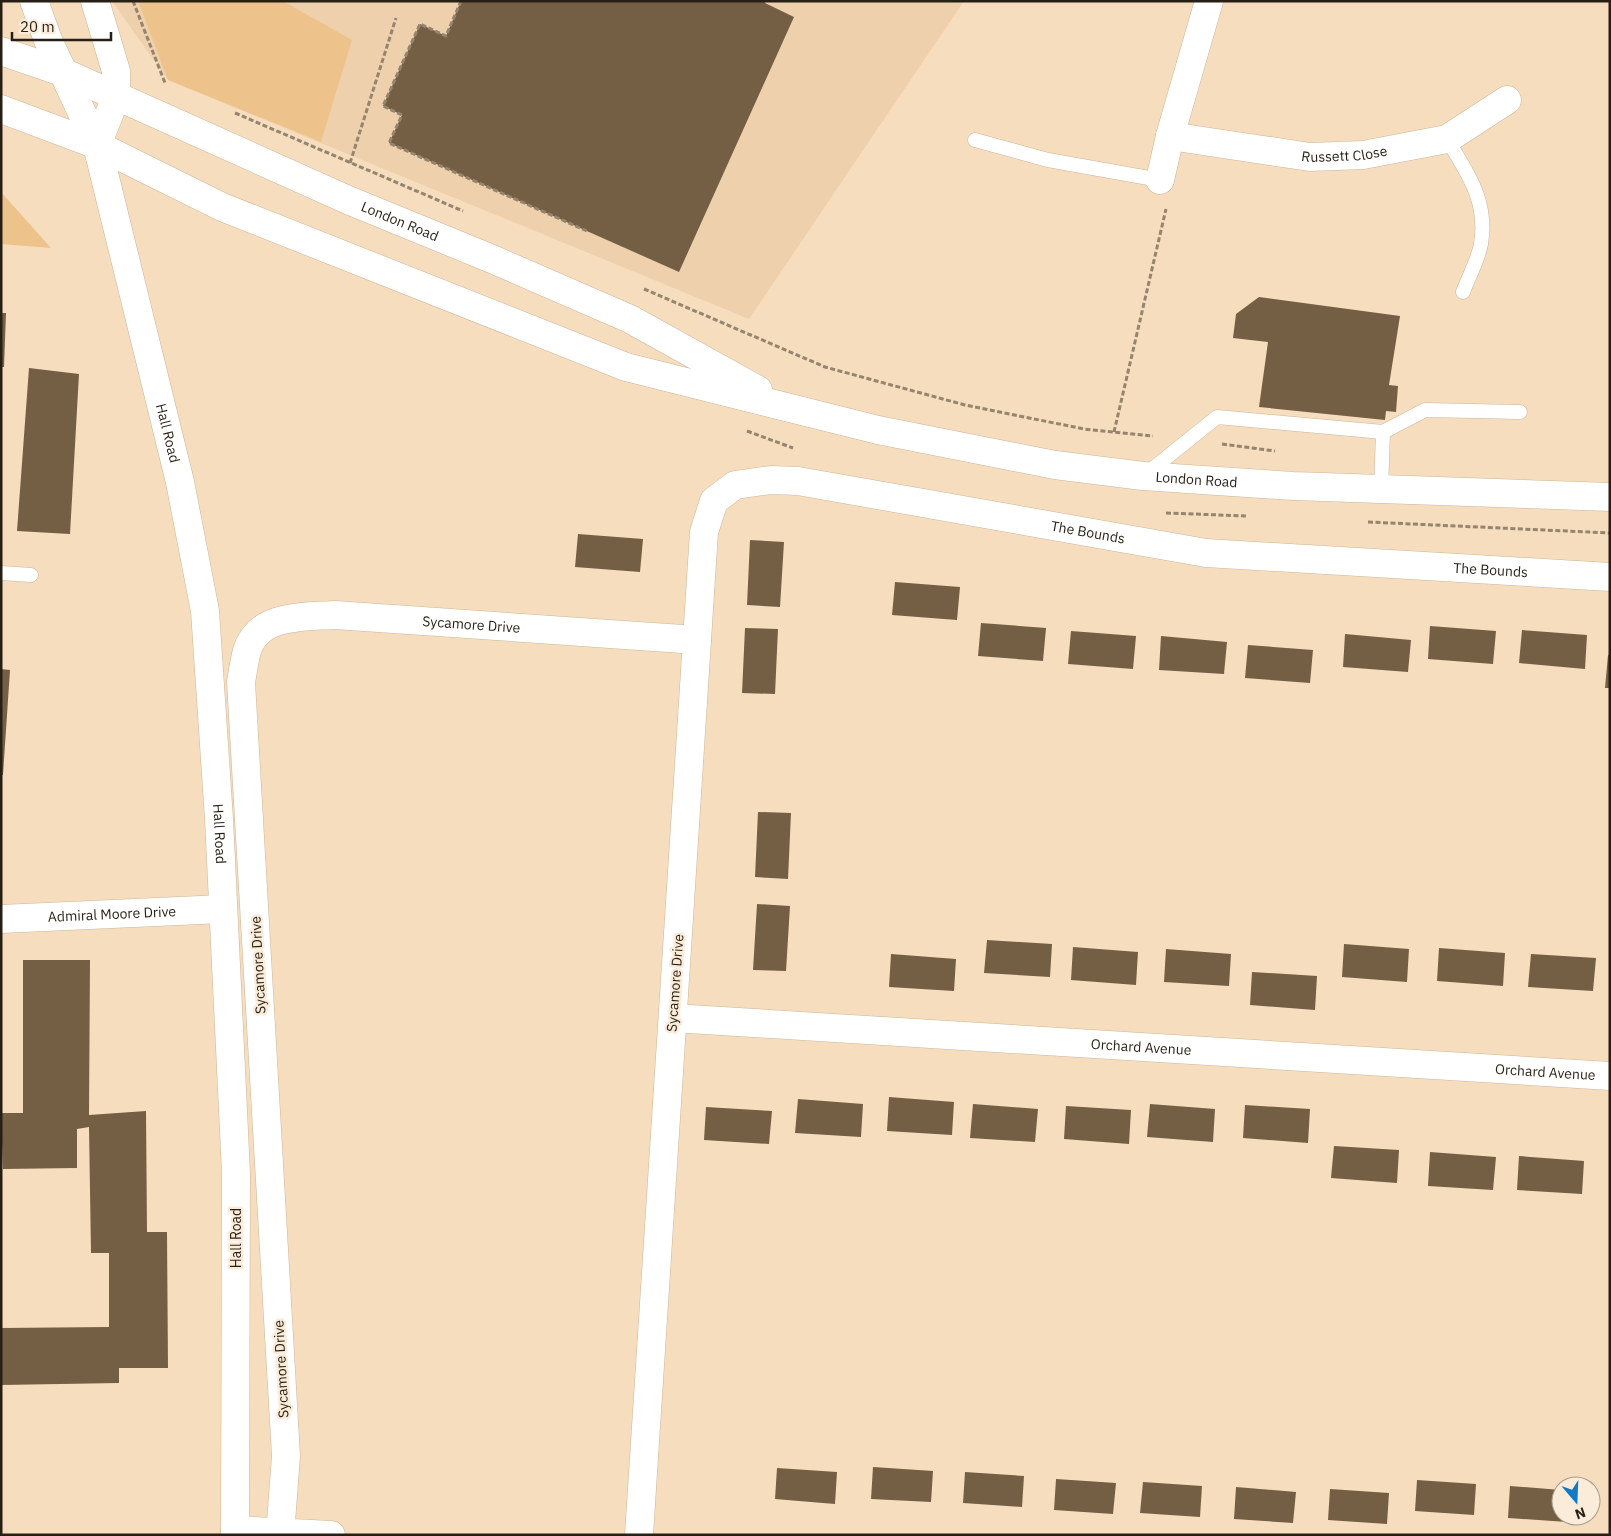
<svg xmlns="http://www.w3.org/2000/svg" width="1611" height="1536" font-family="'IBM Plex Sans',sans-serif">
<rect width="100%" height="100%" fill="#f6ddbe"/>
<path fill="#eed0ac" d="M112,1H964L749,319L168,80Z"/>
<path fill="#eec38b" d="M138,1H283L352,40L321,142L168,80Z
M1,192L51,248L1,244Z"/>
<path fill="#745f44" d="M461,1H765V3L794,17L679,272L389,143L402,115L383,106L420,24L446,36Z
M1259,297L1400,316L1389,385L1398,386L1396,412L1386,411L1385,420L1259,407L1268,342L1233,338L1236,314Z
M1,313H6L4,367H1Z
M29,368L79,374L70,534L17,531Z
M578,534L643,539L640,572L575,567Z
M750,540L784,542L780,607L747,605Z
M895,582L960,587L957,620L892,615Z
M981,623L1046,628L1043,661L978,656Z
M1430,626L1496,631L1493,664L1428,659Z
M745,628L778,629L775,694L742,693Z
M1522,630L1587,635L1585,669L1519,663Z
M1071,631L1136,636L1133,669L1068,664Z
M1345,634L1411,640L1408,672L1343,667Z
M1161,636L1227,642L1224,674L1159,670Z
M1248,645L1313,650L1310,683L1245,678Z
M1608,655H1610V688H1605Z
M1,669L10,670L3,775H1Z
M758,812L791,813L788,879L755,877Z
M757,904L790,906L786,971L753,970Z
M987,940L1052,944L1050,977L984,973Z
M1344,944L1409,949L1407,982L1342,977Z
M1073,947L1138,952L1136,985L1071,980Z
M1439,948L1505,953L1503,986L1437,981Z
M1166,949L1231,954L1229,986L1164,982Z
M891,954L956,959L954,991L889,987Z
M1531,954L1596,958L1593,991L1528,987Z
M23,960H90L89,1115L146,1111L147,1232H167L168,1368H119V1383L1,1385V1328L109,1327V1253H91L89,1127L77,1129V1168L3,1169L1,1113H23Z
M1252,972L1317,976L1315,1010L1250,1005Z
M889,1097L954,1102L952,1135L887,1131Z
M798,1099L863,1104L861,1137L795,1133Z
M973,1104L1038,1109L1035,1142L970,1138Z
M1150,1104L1215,1109L1213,1142L1147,1137Z
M1245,1105L1310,1109L1308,1143L1243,1138Z
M1066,1106L1131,1110L1129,1144L1064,1139Z
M706,1107L772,1111L769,1144L704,1140Z
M1334,1146L1399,1150L1397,1183L1331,1178Z
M1430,1152L1496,1157L1493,1190L1428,1186Z
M1519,1156L1584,1161L1582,1194L1517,1190Z
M873,1467L933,1471L931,1502L871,1499Z
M777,1468L837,1472L835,1504L775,1499Z
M965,1472L1024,1476L1022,1507L963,1503Z
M1056,1479L1116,1483L1113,1514L1054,1510Z
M1417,1480L1476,1484L1474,1515L1415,1511Z
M1143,1482L1202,1486L1200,1517L1140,1513Z
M1510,1486L1561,1490V1516H1568L1567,1522L1508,1518Z
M1236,1487L1296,1492L1293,1523L1234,1519Z
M1330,1489L1389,1493L1387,1524L1328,1520Z"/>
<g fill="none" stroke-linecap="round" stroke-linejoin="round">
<defs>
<path id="service" d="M1447,139C1468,174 1488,201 1481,244C1478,260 1469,276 1463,292
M975,140L1048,160L1160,180
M1146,474L1217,417L1383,432L1425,410L1520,412
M1381,490L1383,432
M1,573L31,575"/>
<g id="minor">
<path id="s1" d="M34,1L48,40L97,145L180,482L205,611L219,819L236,1173L235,1535"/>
<path d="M95,1L116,71V97L97,145"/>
<path id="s2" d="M1170,136L1310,157L1363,155L1447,139L1507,100"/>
<path d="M1160,180L1170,136L1209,1"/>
<path id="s3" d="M697,640L704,532L714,501L735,485L771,480L798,481L1206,553L1610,577"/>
<path id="s4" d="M1,919L223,909"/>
<path id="s5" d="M673,1018L1610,1076"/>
<path d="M235,1530L331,1535"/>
<path id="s6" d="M280,1535L286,1456L241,682C243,672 244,661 247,651C258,614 303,617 335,615L697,640L639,1535"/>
</g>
<g id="primary">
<path id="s7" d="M1,51L65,73L348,200L492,259L630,319L758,390"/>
<path id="s8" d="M1,109L97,145L222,207L626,367L878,430L1055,465L1143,476L1293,486L1610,497"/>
</g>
</defs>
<use href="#service" stroke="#cdb598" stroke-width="15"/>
<use href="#minor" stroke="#cdb598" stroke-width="29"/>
<use href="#primary" stroke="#cdb598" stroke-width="29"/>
<path stroke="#95846e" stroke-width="3" stroke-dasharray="5 2.5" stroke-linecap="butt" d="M133,1L165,83
M461,1L446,36L420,24L383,106L402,115L389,143L587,231
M235,113L463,211
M350,163L396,18
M644,289L825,367L965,405L1084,429L1153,436
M747,431L793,448
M1114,432L1166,209
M1222,444L1275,451
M1166,513L1247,516
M1368,522L1610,533"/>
<use href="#service" stroke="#fff" stroke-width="14"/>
<use href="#minor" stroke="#fff" stroke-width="28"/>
<use href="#primary" stroke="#fff" stroke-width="28"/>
</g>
<g text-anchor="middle" stroke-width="5" stroke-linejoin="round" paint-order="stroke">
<g font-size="14" fill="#281f14" stroke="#fbecda">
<text dy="5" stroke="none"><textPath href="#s2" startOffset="176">Russett Close</textPath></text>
<text dy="5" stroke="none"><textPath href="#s7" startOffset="434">London Road</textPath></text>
<text dy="5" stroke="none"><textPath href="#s1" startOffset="454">Hall Road</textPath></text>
<text dy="5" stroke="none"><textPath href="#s8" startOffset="1259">London Road</textPath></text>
<text dy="5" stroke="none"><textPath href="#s3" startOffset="525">The Bounds</textPath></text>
<text dy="5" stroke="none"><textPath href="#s3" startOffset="930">The Bounds</textPath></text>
<text dy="5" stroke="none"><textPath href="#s6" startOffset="1125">Sycamore Drive</textPath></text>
<text dy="5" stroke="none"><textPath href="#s1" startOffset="859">Hall Road</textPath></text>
<text dy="5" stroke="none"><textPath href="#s4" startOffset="111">Admiral Moore Drive</textPath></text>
<text transform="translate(258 965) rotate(-93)" y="5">Sycamore Drive</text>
<text transform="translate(675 983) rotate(-86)" y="5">Sycamore Drive</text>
<text dy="5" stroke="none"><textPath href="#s5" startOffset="469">Orchard Avenue</textPath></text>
<text dy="5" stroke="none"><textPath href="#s5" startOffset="874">Orchard Avenue</textPath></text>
<text transform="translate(236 1238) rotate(-90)" y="5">Hall Road</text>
<text transform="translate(281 1369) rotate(-93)" y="5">Sycamore Drive</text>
</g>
</g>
<rect width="1611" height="1536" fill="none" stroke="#281f14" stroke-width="5"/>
<g transform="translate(1576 1501) rotate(161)"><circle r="24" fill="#fbecda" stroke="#a79a8b"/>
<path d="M0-4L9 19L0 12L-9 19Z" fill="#117ac5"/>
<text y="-8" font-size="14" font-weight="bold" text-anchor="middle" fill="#281f14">N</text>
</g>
<path d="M12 32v8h99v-8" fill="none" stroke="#281f14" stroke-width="2.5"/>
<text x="20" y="32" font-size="15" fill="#281f14" stroke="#fbecda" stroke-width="4" paint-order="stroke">20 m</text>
</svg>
